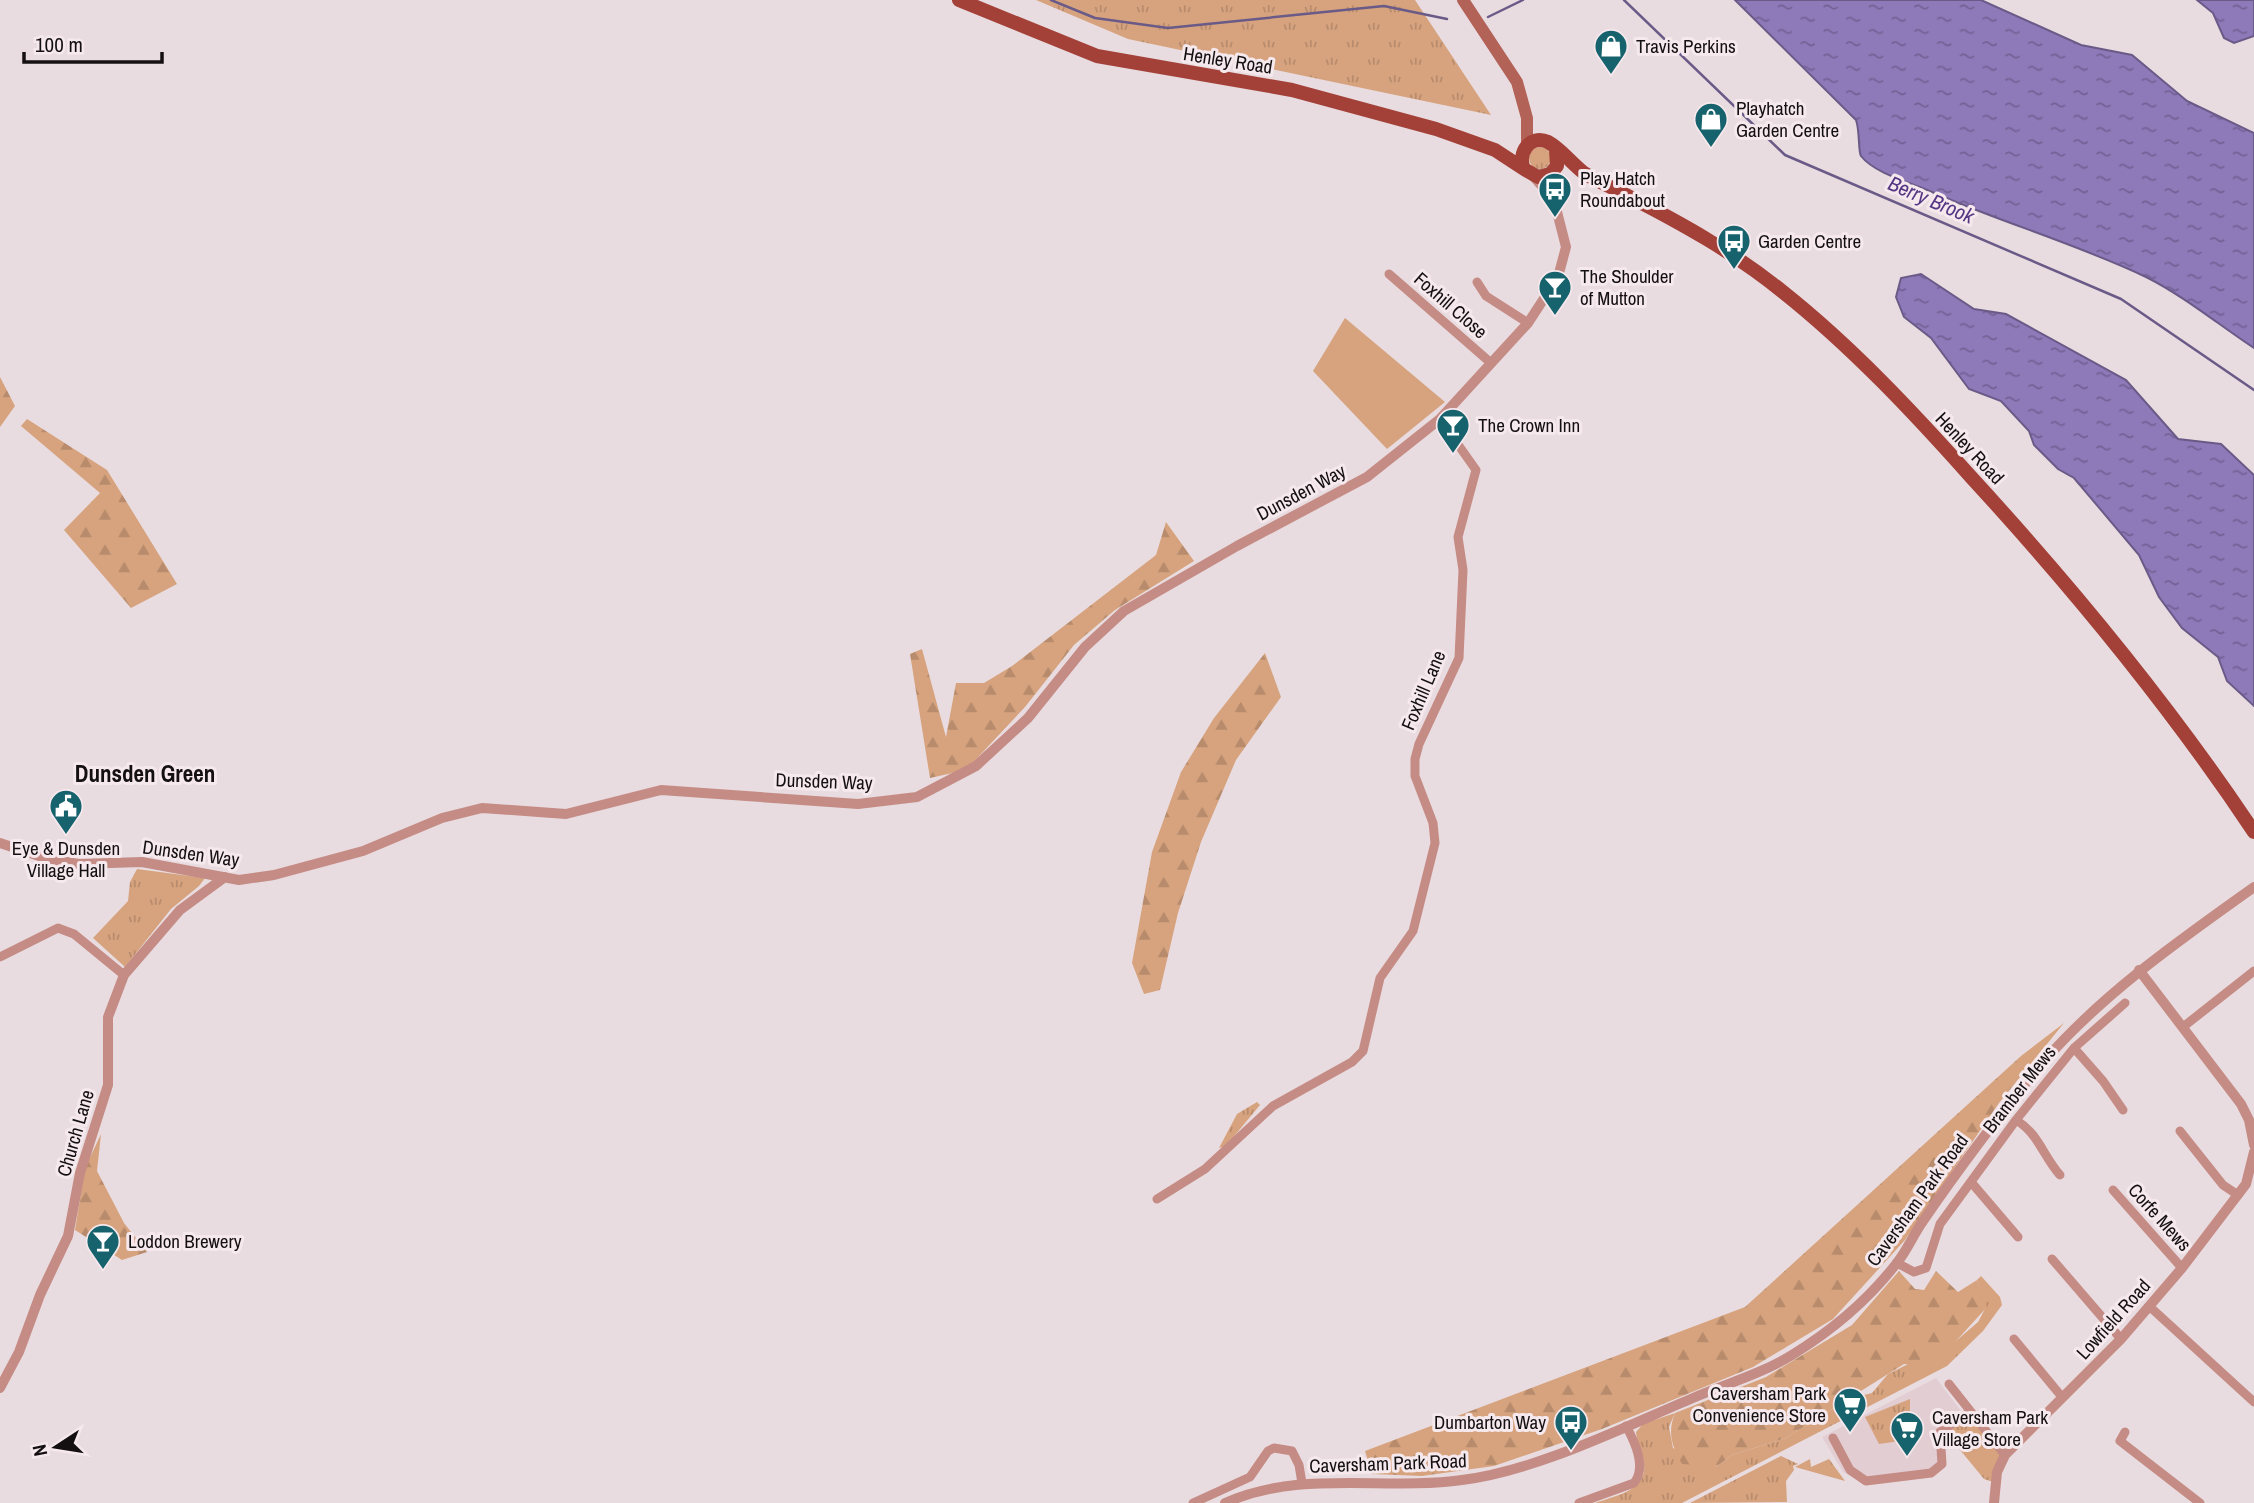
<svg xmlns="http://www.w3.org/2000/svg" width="2254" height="1503" font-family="'Archivo Narrow',sans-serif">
<defs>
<pattern id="grass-tufts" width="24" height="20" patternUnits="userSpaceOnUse" patternTransform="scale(1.75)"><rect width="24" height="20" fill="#d6a37e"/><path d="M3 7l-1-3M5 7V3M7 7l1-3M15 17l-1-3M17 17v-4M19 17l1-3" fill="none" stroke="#b78b6c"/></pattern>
<pattern id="forest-firs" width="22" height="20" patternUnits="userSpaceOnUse" patternTransform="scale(1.75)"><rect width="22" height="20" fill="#d6a37e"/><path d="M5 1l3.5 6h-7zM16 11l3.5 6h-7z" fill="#b78b6c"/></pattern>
<pattern id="water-ripples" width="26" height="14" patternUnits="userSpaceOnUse" patternTransform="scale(1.75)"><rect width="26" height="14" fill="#8e79b9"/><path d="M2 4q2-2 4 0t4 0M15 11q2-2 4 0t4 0" fill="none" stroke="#736295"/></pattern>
</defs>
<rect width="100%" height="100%" fill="#e9dce0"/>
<path fill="#e2cdd3" d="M1936,1378L1967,1419L1943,1436L1945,1467L1866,1484L1843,1472L1822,1437Z"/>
<path fill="url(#grass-tufts)" d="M1036,0H1415L1491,115L1128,39Z
M1529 158a11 11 0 1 1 22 0a11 11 0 1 1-22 0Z
M137,869L205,878L199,886L171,909L125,967L93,938L128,901L130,882Z
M1257,1102L1260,1105L1226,1146L1219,1148L1237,1114Z
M1981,1276L2000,1297L2002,1305L1983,1331L1947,1366L1682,1503H1595C1613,1496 1647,1491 1644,1465C1644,1453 1637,1444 1636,1432L1643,1424L1675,1413L1669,1427L1673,1448L1716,1467L1732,1455L1786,1438L1848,1399L1872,1393L1888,1374L1957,1340L1978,1322L1986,1307L1977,1280Z
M1910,1399V1426L1905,1427L1907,1440L1879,1444L1865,1417Z
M1975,1418L2005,1455L1996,1483L1984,1479L1956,1445L1944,1449L1943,1436L1967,1419Z
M1781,1456L1798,1464L1793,1466L1794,1470L1786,1481L1787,1502L1690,1503Z
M1810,1459L1811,1467L1829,1459L1845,1481L1795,1467Z"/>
<path fill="url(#forest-firs)" d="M0,377L15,406L0,427Z
M27,419L107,470L177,584L131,608L64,530L100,493L21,426Z
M1166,522L1194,561L1115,610L1074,645L1025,707L966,770L930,778L910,654L922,649L946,737L956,683H984L1012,666L1156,555Z
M1265,653L1281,697L1236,760L1201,842L1178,913L1160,990L1144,994L1132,963L1152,852L1181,772L1214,718Z
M2064,1023L1999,1103L1905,1240L1833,1319L1753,1367L1602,1429L1494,1466L1422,1476L1372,1474L1365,1451L1745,1307L2021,1056Z
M101,1134L97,1171L124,1223L147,1252L122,1260L75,1230L85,1168Z
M1899,1271L1915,1289L1924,1290L1936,1271L1958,1292L1977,1280L1987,1307L1957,1340L1917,1366L1904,1364L1786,1438L1732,1455L1716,1467L1682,1464C1672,1446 1667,1433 1675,1413L1766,1377L1852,1325Z"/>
<path fill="#d6a37e" d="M1345,318L1445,402L1387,449L1313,371Z"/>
<path fill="url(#water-ripples)" stroke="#695a87" stroke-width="2" d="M1735,0H1981L2081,45L2132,55L2187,101L2254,133V348C2219,325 2184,296 2146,277C2077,244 2003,223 1932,192C1912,183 1875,174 1861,156C1858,151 1860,131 1856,120Z
M2197,0H2254V36L2234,43L2224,38L2213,13Z
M1921,274L1974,309L2006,314L2126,380L2178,439L2221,444L2254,475V706L2227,681L2218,657L2182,628L2159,597L2139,555L2074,478L2058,469L2034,445L2029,431L2001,401L1969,389L1931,338L1904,317L1896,297L1901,278Z"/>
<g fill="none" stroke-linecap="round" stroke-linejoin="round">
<path stroke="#695a87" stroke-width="2.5" d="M1051,0L1095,18L1168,28L1384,6L1447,19
M1624,0L1785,155L2121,299L2254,390
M1488,17L1523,0"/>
<path stroke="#c58c85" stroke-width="9" d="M1389,274L1491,363
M1477,282L1486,296L1528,323
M0,957L58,928L74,934L124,975
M2183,1027L2254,971
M2074,1048L2103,1081L2123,1110
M2016,1120C2039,1134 2043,1156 2060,1175
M2180,1131L2223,1185L2238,1195
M1971,1182L2018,1237
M2113,1190L2182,1268
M1157,1199L1205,1169L1273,1106L1352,1062L1363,1051L1380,978L1413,931L1435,843L1433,823L1415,776V759L1419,744L1459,658L1463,570L1458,537L1476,470L1440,419
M2052,1259L2121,1339
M1897,1263L1914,1272L1926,1268L1940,1224L2016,1120L2074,1048L2125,1003
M2149,1306L2254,1402
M2014,1339L2062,1397
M1949,1384L2005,1455
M2125,1432L2120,1441L2200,1503
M1833,1438L1850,1470L1866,1481L1931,1473L1942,1464L1940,1432L1970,1412
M1193,1503L1250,1477L1268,1451L1274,1448L1292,1451L1299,1465L1302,1483
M1579,1503L1634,1483C1647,1467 1635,1442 1626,1426"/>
<path stroke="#c58c85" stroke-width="10" d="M1533,176L1554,200
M0,843L48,859L79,864L142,862L239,880L274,875L363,851L442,818L482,808L566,814L661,790L858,804L917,797L976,766L1028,718L1085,647L1124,611L1237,546L1367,477L1440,419L1528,323L1558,277L1566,247L1554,200V172
M2139,970L2241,1104L2249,1120L2254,1145
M0,1388L19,1352L40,1295L68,1236L80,1173L108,1085V1017L124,975L180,910L225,877
M1225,1503C1301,1469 1382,1491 1462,1480C1536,1471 1624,1427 1693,1398C1726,1384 1761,1374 1792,1355C1831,1331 1868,1300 1896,1264C1907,1251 1913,1235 1923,1221C1961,1166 2002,1111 2045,1060C2106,991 2180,940 2254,887
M1994,1503L1997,1472L2005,1455L2121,1339L2182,1268L2246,1184L2254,1152"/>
<path stroke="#b36258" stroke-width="12" d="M1463,0L1517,82L1527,118V146"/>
<path stroke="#a34138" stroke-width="14" d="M959,0L1097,56L1292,90L1436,129L1495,150L1524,169
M1556,150L1557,166L1550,174L1538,177L1524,169C1517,153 1530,134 1548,142C1561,149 1572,164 1584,173C1597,181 1612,187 1626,195C1681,223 1735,253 1783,292C1851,346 1913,412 1971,477C2073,588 2170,706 2254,832"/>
</g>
<defs>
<symbol id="shop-pin" viewBox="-11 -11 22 30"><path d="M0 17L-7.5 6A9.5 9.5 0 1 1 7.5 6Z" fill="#16626d" stroke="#f6e9ed"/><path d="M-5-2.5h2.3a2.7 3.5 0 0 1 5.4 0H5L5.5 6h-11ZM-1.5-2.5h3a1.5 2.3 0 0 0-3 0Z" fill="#fff"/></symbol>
<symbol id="bus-pin" viewBox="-11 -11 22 30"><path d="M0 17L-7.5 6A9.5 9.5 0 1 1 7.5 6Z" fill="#16626d" stroke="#f6e9ed"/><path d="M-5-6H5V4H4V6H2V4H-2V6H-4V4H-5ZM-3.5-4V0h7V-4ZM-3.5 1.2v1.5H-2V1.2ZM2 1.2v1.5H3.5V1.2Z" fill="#fff"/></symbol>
<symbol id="bar-pin" viewBox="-11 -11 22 30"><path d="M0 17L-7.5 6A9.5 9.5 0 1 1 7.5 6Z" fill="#16626d" stroke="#f6e9ed"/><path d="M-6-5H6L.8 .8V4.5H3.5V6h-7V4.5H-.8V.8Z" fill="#fff"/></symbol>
<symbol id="civic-pin" viewBox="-11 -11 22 30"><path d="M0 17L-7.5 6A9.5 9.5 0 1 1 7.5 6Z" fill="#16626d" stroke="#f6e9ed"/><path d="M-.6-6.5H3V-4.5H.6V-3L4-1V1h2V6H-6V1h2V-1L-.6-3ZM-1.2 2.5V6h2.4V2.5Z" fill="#fff"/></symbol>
<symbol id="supermarket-pin" viewBox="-11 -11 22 30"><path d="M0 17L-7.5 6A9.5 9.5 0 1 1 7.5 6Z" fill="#16626d" stroke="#f6e9ed"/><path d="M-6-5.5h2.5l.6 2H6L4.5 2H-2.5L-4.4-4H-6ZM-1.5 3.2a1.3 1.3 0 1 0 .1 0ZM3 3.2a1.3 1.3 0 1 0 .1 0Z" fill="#fff"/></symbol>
</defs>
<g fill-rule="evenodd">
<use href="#shop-pin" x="1592" y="27" width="38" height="52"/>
<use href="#shop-pin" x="1692" y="100" width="38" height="52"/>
<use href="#bus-pin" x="1536" y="170" width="38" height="52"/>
<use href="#bus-pin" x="1715" y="222" width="38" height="52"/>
<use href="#bar-pin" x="1536" y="268" width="38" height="52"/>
<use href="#bar-pin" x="1434" y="406" width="38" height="52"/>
<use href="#civic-pin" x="47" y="787" width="38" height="52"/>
<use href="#bar-pin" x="84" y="1222" width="38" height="52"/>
<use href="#supermarket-pin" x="1831" y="1385" width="38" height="52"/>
<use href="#bus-pin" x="1552" y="1403" width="38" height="52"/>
<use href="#supermarket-pin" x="1888" y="1409" width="38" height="52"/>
</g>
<g text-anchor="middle" stroke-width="6" stroke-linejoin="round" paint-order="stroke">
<g font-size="19" fill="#141012" stroke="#f6e9ed" text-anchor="start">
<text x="1636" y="53">Travis Perkins</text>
<text x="1736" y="115">Playhatch<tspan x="1736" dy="22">Garden Centre</tspan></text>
<text x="1580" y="185">Play Hatch<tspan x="1580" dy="22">Roundabout</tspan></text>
<text x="1758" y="248">Garden Centre</text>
<text x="1580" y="283">The Shoulder<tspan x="1580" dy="22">of Mutton</tspan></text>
<text x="1478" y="432">The Crown Inn</text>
<text x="66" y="855" text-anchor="middle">Eye &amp; Dunsden<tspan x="66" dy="22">Village Hall</tspan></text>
<text x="128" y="1248">Loddon Brewery</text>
<text x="1826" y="1400" text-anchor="end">Caversham Park<tspan x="1826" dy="22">Convenience Store</tspan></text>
<text x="1932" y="1424">Caversham Park<tspan x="1932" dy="22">Village Store</tspan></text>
<text x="1546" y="1429" text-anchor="end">Dumbarton Way</text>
</g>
<g font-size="19" fill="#141012" stroke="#f6e9ed">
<text transform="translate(1228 60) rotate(9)" y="7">Henley Road</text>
<text transform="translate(1451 305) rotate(41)" y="7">Foxhill Close</text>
<text transform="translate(1970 448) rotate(47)" y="7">Henley Road</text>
<text transform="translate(1301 492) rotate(-28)" y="7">Dunsden Way</text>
<text transform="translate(1423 690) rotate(-67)" y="7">Foxhill Lane</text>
<text transform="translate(824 781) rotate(2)" y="7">Dunsden Way</text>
<text transform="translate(191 853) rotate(8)" y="7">Dunsden Way</text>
<text transform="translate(2019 1089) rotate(-52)" y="7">Bramber Mews</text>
<text transform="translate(75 1133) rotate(-74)" y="7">Church Lane</text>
<text transform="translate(1917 1200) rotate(-54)" y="7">Caversham Park Road</text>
<text transform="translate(2160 1217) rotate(48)" y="7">Corfe Mews</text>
<text transform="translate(2113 1319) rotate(-48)" y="7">Lowfield Road</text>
<text transform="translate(1388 1463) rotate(-2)" y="7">Caversham Park Road</text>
</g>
<g font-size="21" font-style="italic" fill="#543684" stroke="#f6e9ed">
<text transform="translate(1931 200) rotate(23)" y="7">Berry Brook</text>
</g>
<g font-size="23" font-weight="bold" fill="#141012" stroke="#f6e9ed">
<text x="145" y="782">Dunsden Green</text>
</g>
</g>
<g transform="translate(56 1447) rotate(258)" stroke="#f6e9ed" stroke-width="5" paint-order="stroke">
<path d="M0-5L12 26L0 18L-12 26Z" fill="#141012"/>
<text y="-10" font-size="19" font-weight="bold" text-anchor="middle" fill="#141012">N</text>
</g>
<path d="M24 52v10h138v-10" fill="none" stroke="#141012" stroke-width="3.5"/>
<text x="35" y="52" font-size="21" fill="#141012" stroke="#f6e9ed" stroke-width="5" paint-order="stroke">100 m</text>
</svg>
